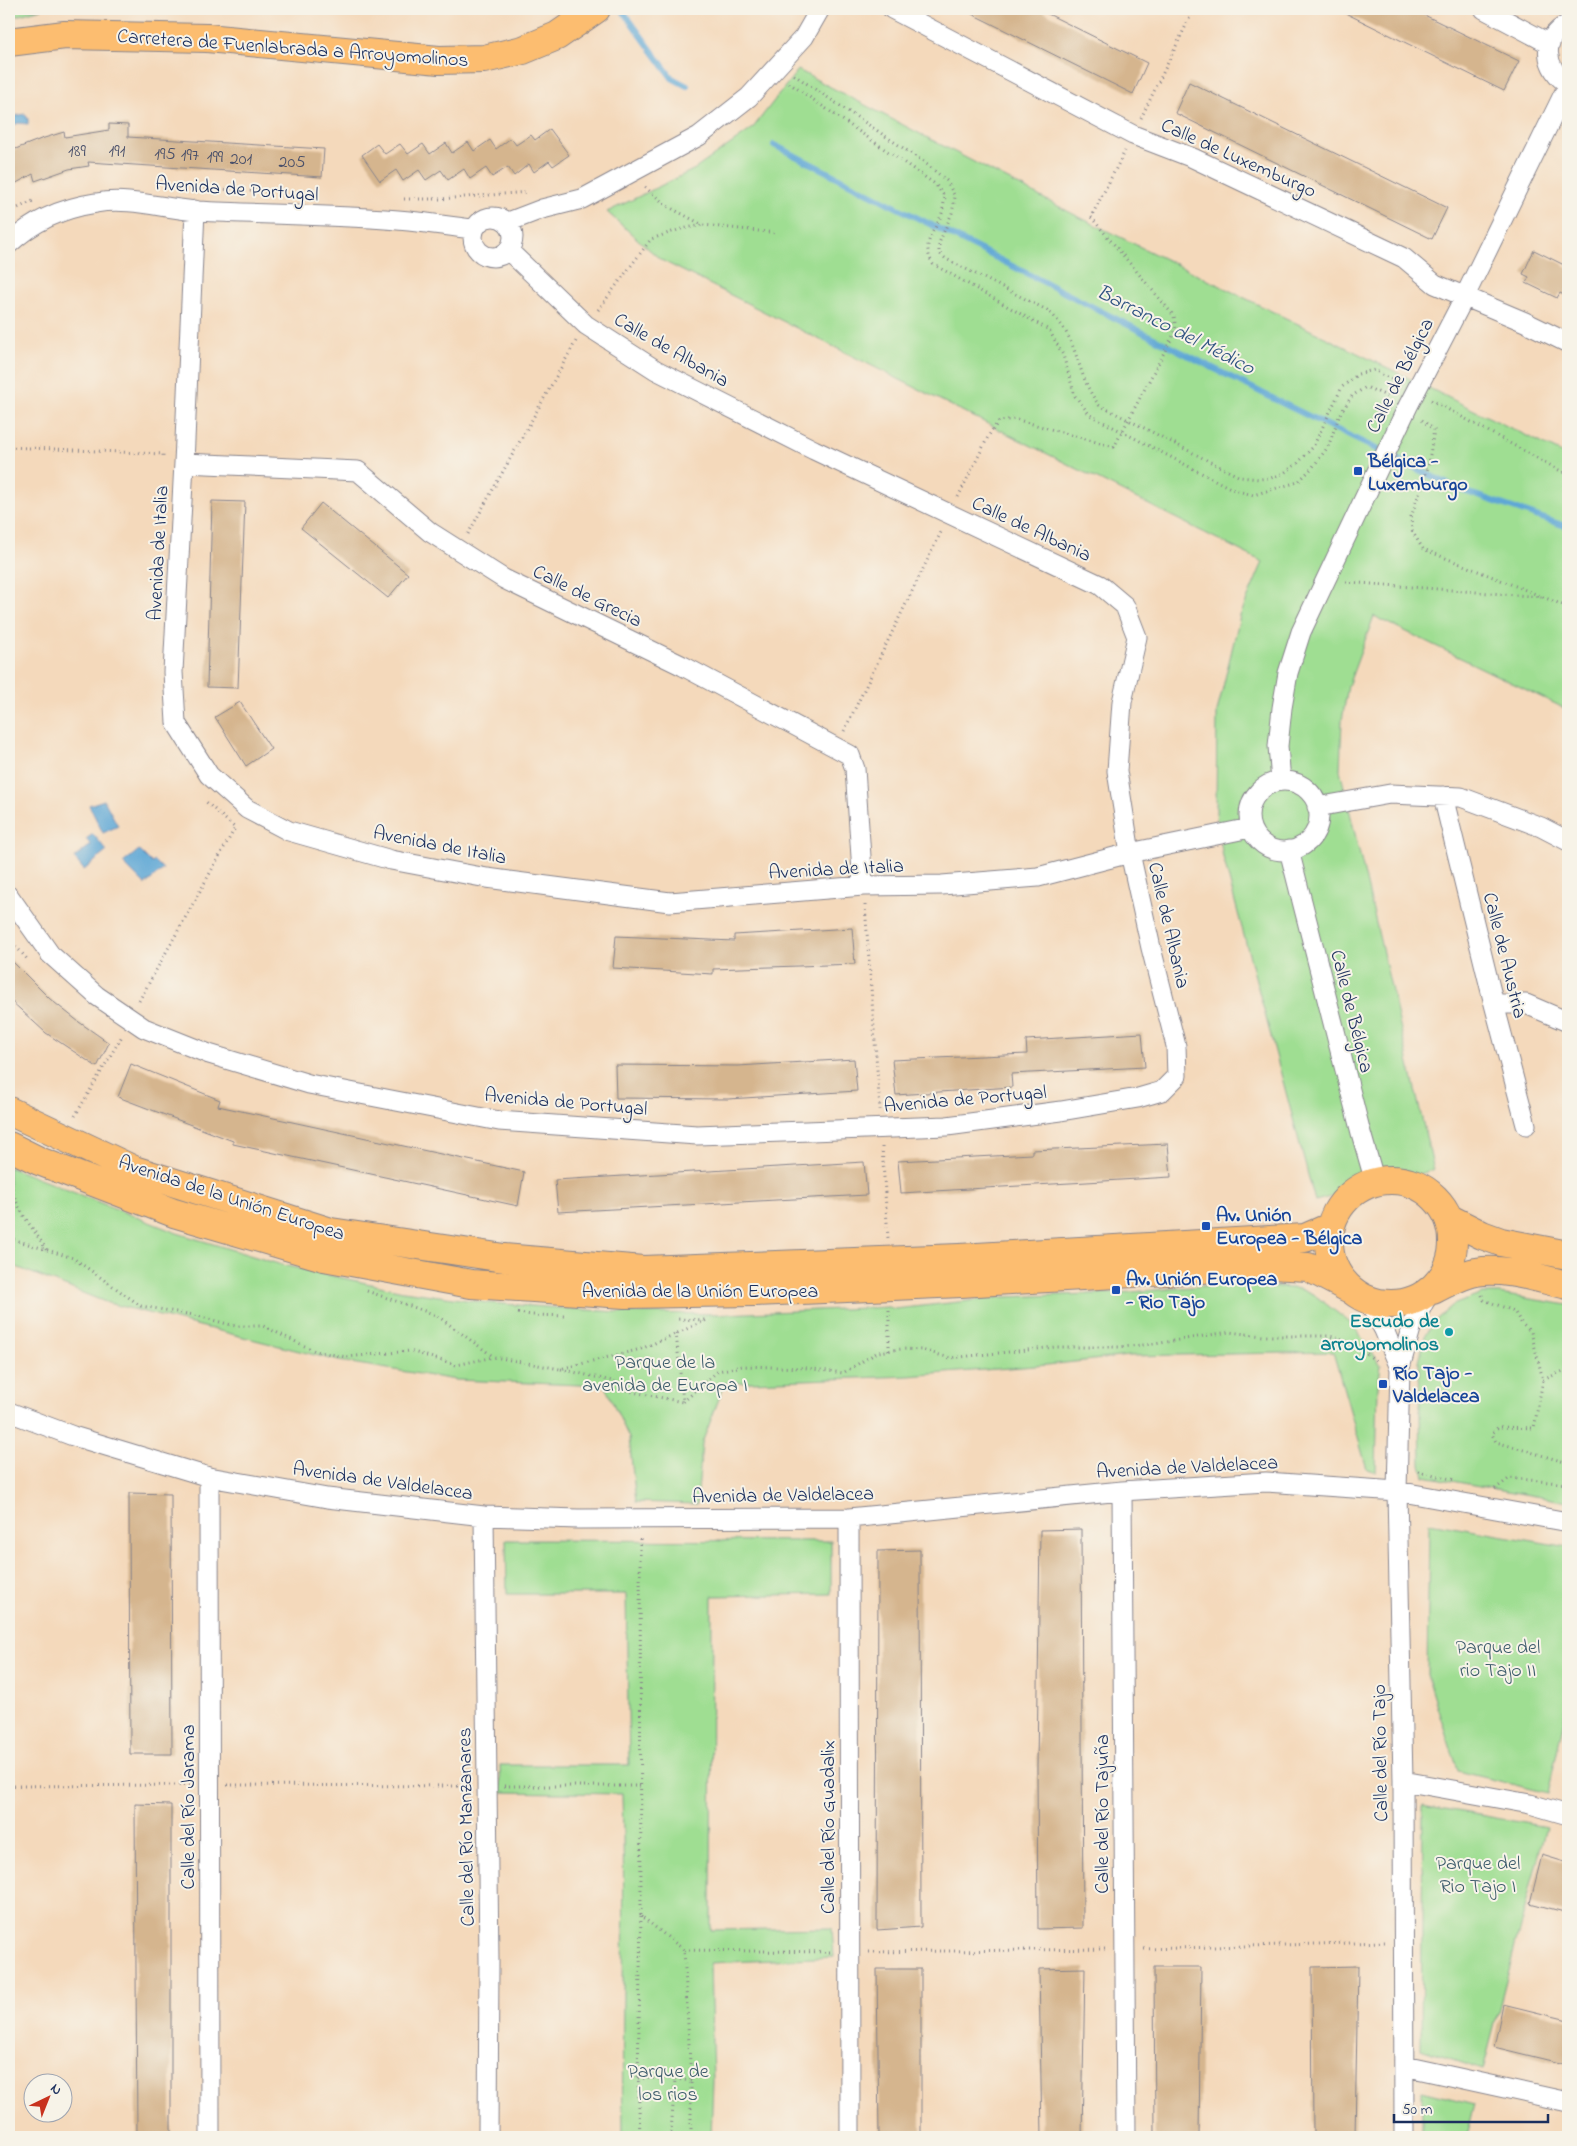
<svg xmlns="http://www.w3.org/2000/svg" width="1577" height="2146" font-family="'Indie Flower',sans-serif">
<rect width="100%" height="100%" fill="#f7f3e8"/>
<filter id="ink" filterUnits="userSpaceOnUse"><feTurbulence type="fractalNoise" baseFrequency=".02" numOctaves="2"/><feDisplacementMap in="SourceGraphic" scale="10" xChannelSelector="R" yChannelSelector="G"/><feConvolveMatrix kernelMatrix="1 2 1 2 8 2 1 2 1" color-interpolation-filters="sRGB"/></filter>
<filter id="wash" filterUnits="userSpaceOnUse"><feTurbulence type="fractalNoise" baseFrequency=".0096" numOctaves="4" result="noise"/><feDisplacementMap in="SourceGraphic" scale="20" xChannelSelector="R" yChannelSelector="G"/><feGaussianBlur stdDeviation="1.12" result="paint"/><feColorMatrix in="noise" values="0 0 0 0 0 0 0 0 0 0 0 0 0 0 0 0 0 1.4 0 .05"/><feComposite in="paint" operator="in"/></filter>
<g filter="url(#wash)">
<rect width="100%" height="100%" fill="#f4d9bb"/>
<path fill="#9fde92" stroke="#5d8678" d="M9,9H41L9,18Z
M798,70L1077,216L1568,456V710L1374,616L1348,686L1342,720L1340,770L1434,1170L1315,1201L1223,857L1216,813L1217,712L1240,616L1263,562L661,260L607,212L695,169L752,129Z
M9,1167L177,1233L282,1265L403,1291L489,1303L630,1313L725,1314L889,1307L895,1309L1004,1297L1119,1293L1240,1283L1300,1289L1317,1297L1353,1325L1381,1365L1378,1386L1376,1472L1367,1469L1333,1352L1129,1356L1047,1365L908,1376L725,1383L702,1443L697,1504L636,1502L629,1438L605,1386L456,1380L339,1361L108,1303L9,1264Z
M1482,1294H1499L1568,1305V1502L1424,1476L1421,1464L1419,1361L1425,1336L1437,1319L1453,1305Z
M1429,1523L1568,1547V1701L1548,1793L1458,1771L1427,1675Z
M506,1540L831,1541V1594L712,1596L711,1930L832,1928L834,1957L710,1963L713,2081L711,2137H623C621,2023 626,1908 622,1794L501,1792L500,1765H629L626,1594H507Z
M1423,1805L1546,1827L1483,2070L1421,2049Z
M1422,2091L1474,2104L1466,2137H1422Z"/>
<path fill="#5ea7d5" stroke="#3c6b9a" d="M25,114L28,119V124L18,123L9,128V117Z
M104,800L118,826L103,833L89,805Z
M93,834L107,851L84,870L74,858L91,845L86,839Z
M139,850L152,863L155,861L163,869L145,885L123,863Z"/>
<g fill="none" stroke-linecap="round" stroke-linejoin="round">
<path stroke="#5ea7d5" stroke-width="6" d="M623,11L672,78L687,86
M774,145L1286,405L1458,489L1568,527"/>
</g>
<g id="blocks">
<path fill="#d5b58e" d="M962,9H1038L1147,63L1133,94Z
M1337,9H1412L1519,61L1504,91Z
M1189,82L1447,208L1432,239L1175,113Z
M109,124L128,125V137L324,149L322,177L88,162L89,166L69,169L35,181L33,174L9,187V157L14,154L13,150L41,139L64,132L65,137L109,130Z
M550,129L569,155L553,166L549,161L534,172L529,164L514,176L508,167L492,177L486,168L470,179L464,169L448,180L441,170L426,180L419,170L403,181L396,170L380,181L362,155L377,144L385,154L400,144L408,154L423,144L430,154L446,143L452,153L468,142L474,151L490,140L496,149L511,138L516,145L531,135L535,140Z
M1534,250L1568,267V297L1560,293L1557,298L1526,283L1529,277L1523,274Z
M212,501L245,502L238,688L207,687Z
M321,503L408,574L388,598L301,528Z
M240,702L271,749L246,766L215,717Z
M852,928L855,964L713,969V974L613,968L616,936L734,941V935Z
M9,958L50,999L79,1022L109,1043L97,1067L46,1033L9,999Z
M1142,1033L1145,1067L1011,1074L1012,1087L896,1095L892,1060L1027,1054L1026,1040Z
M854,1059L857,1091L728,1099L616,1098L615,1065L738,1066Z
M131,1064L220,1100L218,1106L524,1172L518,1206L233,1144V1141L118,1097Z
M1168,1144L1171,1177L901,1193L898,1161L1032,1154V1150Z
M864,1162L867,1195L558,1212L555,1180Z
M129,1493L171,1494L172,1754H130Z
M1081,1529L1083,1928L1038,1929L1037,1768L1040,1530Z
M920,1550L921,1927L877,1930L878,1551Z
M135,1804L171,1805V2137H137Z
M1542,1855L1568,1863V1913L1530,1903Z
M1358,1966L1355,2137H1313L1312,1967Z
M1154,1967H1201L1199,2137H1155Z
M1085,1968L1082,2137H1042L1039,1969Z
M877,1969H921V2137H879Z
M1503,2004L1568,2020V2065L1494,2047Z"/>
</g>
</g>
<g filter="url(#ink)">
<use href="#blocks" fill-opacity="0" stroke="#88848c" stroke-width="1"/>
<g fill="none" stroke-linecap="round" stroke-linejoin="round">
<defs>
<path id="street" d="M892,9L1133,135L1193,158L1404,258L1435,284L1525,322L1568,343
M1484,9L1550,44
M1568,24C1539,38 1545,69 1568,84
M195,210L184,463L173,672L176,723L209,775L247,809L289,831L391,860L487,878L670,902L863,886L942,885L1038,877L1130,853L1250,828
M473 237a20 20 0 1 1 40 0a20 20 0 1 1-40 0Z
M508,222L542,209L582,199L699,136L749,97L804,37L820,9
M9,244C33,221 63,208 96,203C129,197 165,209 198,211C268,215 340,214 409,221C431,223 452,227 473,229
M184,463L358,471L430,532L504,579L683,666L850,755L855,769L863,886
M1281,781L1278,746L1282,708L1288,673L1301,632L1408,406L1464,298L1568,85
M1249 816a35 35 0 1 1 70 0a35 35 0 1 1-70 0Z
M1443,796L1494,1004L1526,1125
M1317,807L1390,794L1461,797L1541,827L1568,841
M1289,850L1361,1133L1375,1182
M9,896L50,954L97,996L144,1028L209,1054L309,1084L499,1121L697,1135L947,1126L1061,1111L1138,1098L1162,1091L1177,1076L1176,1046L1151,948L1130,853L1117,771L1122,702L1137,637L1125,606L1100,585L814,450L656,370L586,325L508,250
M1494,1004H1526L1568,1022
M1368,1301L1384,1330L1400,1368
M9,1412L73,1436L209,1477L327,1498L484,1516L578,1519L849,1518L1122,1491L1266,1482L1397,1491L1568,1522
M209,1477L210,2137
M1122,1491L1126,2137
M484,1516L489,1961L488,2137
M849,1518L850,2137
M1403,1781L1530,1804L1568,1815
M1404,2066L1568,2102
M1404,2137L1403,1781L1397,1491L1400,1368L1412,1325L1429,1293"/>
<path id="primary" d="M9,42L65,35L207,38L439,60L484,59L523,50L557,36L596,9
M9,1111L134,1170L331,1232L504,1258L643,1270L959,1258L1305,1238L1330,1227
M9,1146L39,1161L174,1213L324,1257L471,1284L625,1294L754,1292L961,1283L1270,1265L1308,1267L1348,1288
M1329 1242a62 62 0 1 1 124 0a62 62 0 1 1-124 0Z
M1450,1219L1482,1235L1501,1242L1568,1255
M1433,1290C1446,1283 1461,1275 1476,1272C1506,1267 1539,1279 1568,1285"/>
</defs>
<use href="#street" stroke="#88848c" stroke-width="21"/>
<use href="#primary" stroke="#88848c" stroke-width="30"/>
<path stroke="#88848c" stroke-width="3" stroke-dasharray="1 4" stroke-linecap="butt" d="M794,75L924,162L947,181L955,197L952,213L939,243V253L946,259L1047,310C1081,338 1074,373 1099,405L1240,477L1259,479L1271,478L1284,473L1298,463L1313,447L1342,387L1358,374L1374,370L1399,383
M789,83L935,184L945,197C944,202 943,208 942,213C935,233 920,242 933,264L1049,330L1063,355L1075,396L1090,415L1234,490L1253,495L1298,482L1312,468L1328,447L1340,414L1352,396L1366,387L1391,398
M1141,118L1194,9
M170,186L268,192
M645,187L667,206L703,225L777,233
M404,199H440L528,192
M9,212L33,201
M598,310L651,239L681,229L703,225
M1431,400L1568,475
M1422,420L1434,430L1428,467L1411,517L1412,531L1423,549L1568,607
M9,447L163,454V459
M958,497L989,435L999,421L1015,419L1114,447L1176,330L1174,316L1091,217L1125,151
M468,534L576,341
M1346,582L1542,597
M844,731L941,532
M865,905L880,1110
M9,939L28,960
M139,1001L235,828L205,801
M75,1116L122,1036
M882,1147L888,1238
M11,1173C9,1204 33,1226 47,1251
M9,1238L73,1258L141,1306L194,1315L235,1326H263L315,1351L346,1357L410,1351L456,1365L494,1357
M367,1291L436,1315L494,1357L560,1369L641,1349L707,1320L675,1319
M1482,1295L1484,1300L1514,1311L1522,1324L1531,1332L1543,1380L1534,1428L1498,1427L1492,1434L1496,1442L1568,1463
M518,1313L532,1315L567,1316
M676,1333L683,1401
M889,1351V1309
M561,1369L616,1382L628,1391L683,1402
M1543,1380L1568,1369
M683,1402L718,1371L742,1366L806,1368L843,1373L878,1352L902,1349L922,1350L950,1358L1056,1347H1119L1154,1344L1229,1332L1263,1336H1330L1354,1344L1376,1361
M1418,1471L1455,1480
M1495,1489L1510,1478L1568,1484
M640,1539L641,1916L684,1950L691,2081V2137
M227,1785L468,1786
M9,1786L191,1785
M504,1786H641
M1144,1949L1386,1942
M684,1950L831,1952
M869,1952L1106,1949
M638,2078L675,2079L671,2132L669,2137
M675,2079L691,2081
M640,2137L638,2078L641,1916"/>
<use href="#street" stroke="#fff" stroke-width="19"/>
<use href="#primary" stroke="#fcbd6f" stroke-width="28"/>
</g>
</g>
<g fill="#1a4fb4" stroke="#f7f3e8" stroke-width="2">
<rect x="1353" y="466" width="10" height="10" rx="2.5"/>
<rect x="1201" y="1221" width="10" height="10" rx="2.5"/>
<rect x="1111" y="1285" width="10" height="10" rx="2.5"/>
<rect x="1378" y="1379" width="10" height="10" rx="2.5"/>
</g>
<circle fill="#0f9aa8" stroke="#f7f3e8" stroke-width="2" cx="1449" cy="1332" r="5"/>
<g text-anchor="middle" stroke-width="4" stroke-linejoin="round" paint-order="stroke">
<g font-size="18" fill="#4a506a">
<text x="77" y="156">189</text>
<text x="117" y="156">191</text>
<text x="165" y="159">195</text>
<text x="190" y="160">197</text>
<text x="215" y="162">199</text>
<text x="241" y="164">201</text>
<text x="292" y="167">205</text>
</g>
<g font-size="20" fill="#1b2f5e" stroke="#f7f3e8">
<text transform="translate(293 47) rotate(4)" y="7">Carretera de Fuenlabrada a Arroyomolinos</text>
<text transform="translate(1239 157) rotate(24)" y="7">Calle de Luxemburgo</text>
<text transform="translate(237 188) rotate(4)" y="7">Avenida de Portugal</text>
<text transform="translate(672 349) rotate(30)" y="7">Calle de Albania</text>
<text transform="translate(1399 375) rotate(-63)" y="7">Calle de Bélgica</text>
<text transform="translate(1032 528) rotate(25)" y="7">Calle de Albania</text>
<text transform="translate(157 553) rotate(-87)" y="7">Avenida de Italia</text>
<text transform="translate(588 595) rotate(26)" y="7">Calle de Grecia</text>
<text transform="translate(440 844) rotate(11)" y="7">Avenida de Italia</text>
<text transform="translate(836 868) rotate(-3)" y="7">Avenida de Italia</text>
<text transform="translate(1170 925) rotate(77)" y="7">Calle de Albania</text>
<text transform="translate(1506 955) rotate(76)" y="7">Calle de Austria</text>
<text transform="translate(1353 1011) rotate(76)" y="7">Calle de Bélgica</text>
<text transform="translate(965 1098) rotate(-5)" y="7">Avenida de Portugal</text>
<text transform="translate(566 1101) rotate(5)" y="7">Avenida de Portugal</text>
<text transform="translate(232 1197) rotate(18)" y="7">Avenida de la Unión Europea</text>
<text x="700" y="1297">Avenida de la Unión Europea</text>
<text transform="translate(1187 1466) rotate(-3)" y="7">Avenida de Valdelacea</text>
<text transform="translate(383 1480) rotate(8)" y="7">Avenida de Valdelacea</text>
<text transform="translate(783 1494) rotate(-1)" y="7">Avenida de Valdelacea</text>
<text transform="translate(1379 1753) rotate(-91)" y="7">Calle del Río Tajo</text>
<text transform="translate(187 1807) rotate(-90)" y="7">Calle del Río Jarama</text>
<text transform="translate(1101 1814) rotate(-90)" y="7">Calle del Río Tajuña</text>
<text transform="translate(465 1827) rotate(-91)" y="7">Calle del Río Manzanares</text>
<text transform="translate(827 1827) rotate(-90)" y="7">Calle del Río Guadalix</text>
</g>
<g font-size="20" font-weight="bold" fill="#164399" stroke="#f7f3e8" text-anchor="start">
<text x="1368" y="467">Bélgica -<tspan x="1368" dy="23">Luxemburgo</tspan></text>
<text x="1216" y="1221">Av. Unión<tspan x="1216" dy="23">Europea - Bélgica</tspan></text>
<text x="1126" y="1285">Av. Unión Europea<tspan x="1126" dy="23">- Rio Tajo</tspan></text>
<text x="1393" y="1379">Río Tajo -<tspan x="1393" dy="23">Valdelacea</tspan></text>
</g>
<g font-size="20" font-weight="bold" fill="#0d838f" stroke="#f7f3e8" text-anchor="end">
<text x="1439" y="1327">Escudo de<tspan x="1439" dy="23">arroyomolinos</tspan></text>
</g>
<g font-size="20" fill="#3c5b6b" stroke="#f7f3e8">
<text x="665" y="1368">Parque de la<tspan x="665" dy="23">avenida de Europa I</tspan></text>
<text x="1498" y="1653">Parque del<tspan x="1498" dy="23">rio Tajo II</tspan></text>
<text x="1478" y="1869">Parque del<tspan x="1478" dy="23">Rio Tajo I</tspan></text>
<text x="668" y="2077">Parque de<tspan x="668" dy="23">los rios</tspan></text>
</g>
<g font-size="21" font-style="italic" fill="#2f5382" stroke="#f7f3e8">
<text transform="translate(1176 329) rotate(27)" y="7">Barranco del Médico</text>
</g>
</g>
<rect width="1577" height="2146" fill="none" stroke="#f7f3e8" stroke-width="30"/>
<g transform="translate(48 2098) rotate(43)"><circle r="24" fill="#f7f3e8" stroke="#9fa5b1"/>
<path d="M0-4L9 19L0 12L-9 19Z" fill="#c8321e"/>
<text y="-8" font-size="14" font-weight="bold" text-anchor="middle" fill="#1b2f5e">N</text>
</g>
<path d="M1394 2114v8h154v-8" fill="none" stroke="#1b2f5e" stroke-width="2.5"/>
<text x="1402" y="2114" font-size="15" fill="#1b2f5e" stroke="#f7f3e8" stroke-width="4" paint-order="stroke">50 m</text>
</svg>
